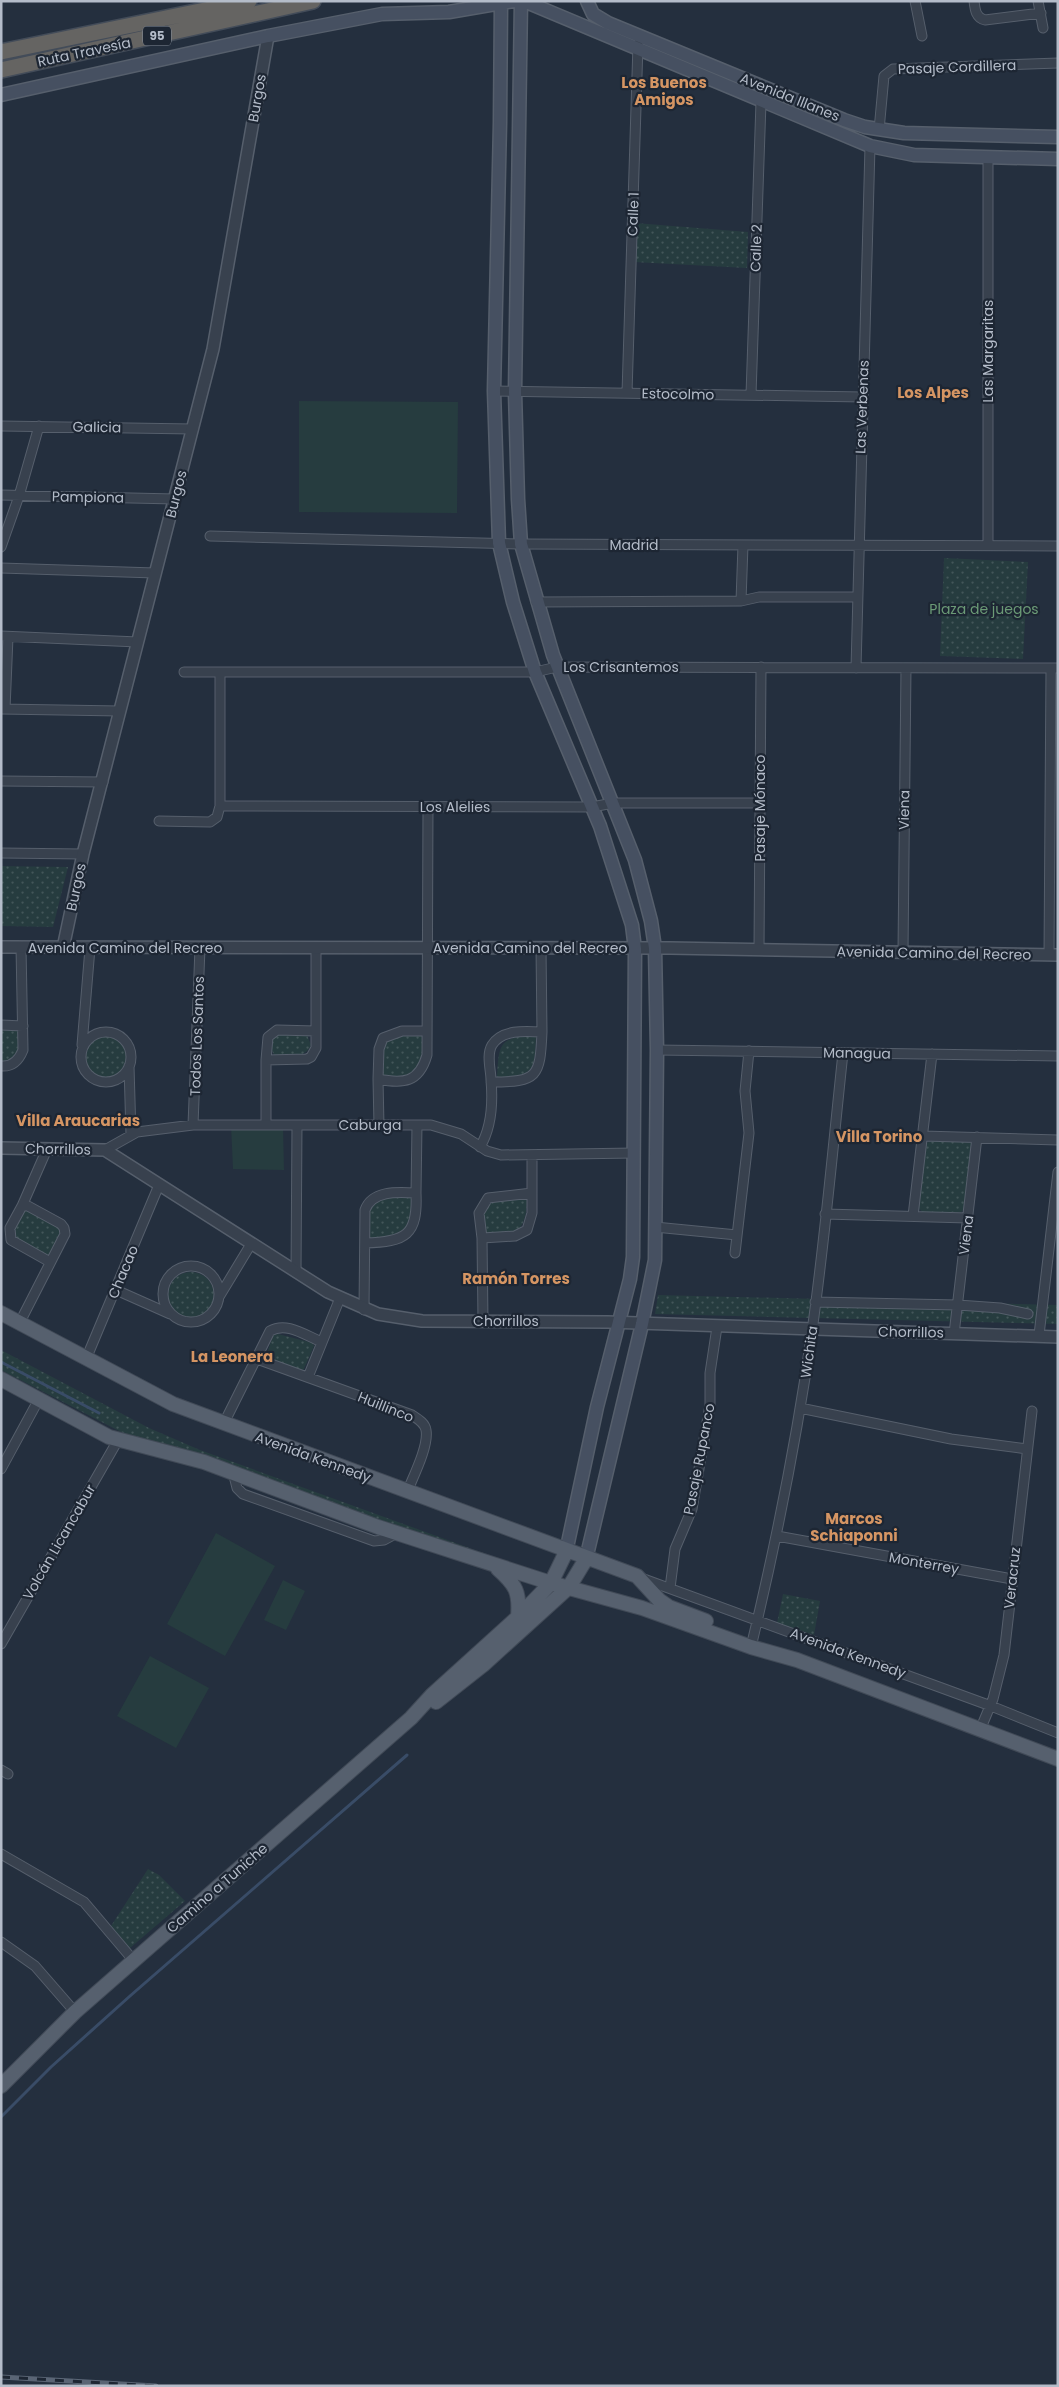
<svg xmlns="http://www.w3.org/2000/svg" width="1059" height="2387" font-family="Poppins,sans-serif">
<defs>
<pattern id="green-dots" width="8" height="8" patternUnits="userSpaceOnUse" patternTransform="scale(1.25)"><rect width="8" height="8" fill="#263c3f"/><path d="M2 2h.1M6 6h.1" fill="none" stroke="#435659" stroke-width="1.8" stroke-linecap="round"/></pattern>
</defs>
<rect width="100%" height="100%" fill="#242f3e"/>
<path fill="url(#green-dots)" d="M635,223L748,232L747,268L634,262Z
M944,558L1028,562L1023,659L940,656Z
M1,866L68,867L53,927L1,926Z
M1,1029H20V1050L13,1060L1,1063Z
M303,1032L307,1035L311,1045C305,1060 287,1055 274,1055L270,1046L272,1037L277,1033Z
M422,1033C424,1070 418,1079 381,1076L382,1049L385,1040L396,1035Z
M83 1057a22 22 0 1 1 44 0a22 22 0 1 1-44 0Z
M536,1035C535,1073 534,1074 497,1079C499,1044 498,1037 536,1035Z
M936,1140H966L971,1143L965,1209L961,1212H922L919,1208L926,1143Z
M413,1196V1207L409,1227L387,1238L369,1239L370,1206L380,1198Z
M527,1197C527,1210 526,1220 518,1231L484,1234L482,1214L491,1201Z
M24,1209L59,1226L62,1234L49,1259L13,1238L12,1229Z
M168 1295a23 23 0 1 1 46 0a23 23 0 1 1-46 0Z
M658,1295L1058,1305V1324L655,1314Z
M278,1334L313,1343L314,1346L303,1371L265,1360L273,1335Z
M1,1350L149,1428L200,1450L486,1554L484,1557L177,1449L125,1434L1,1370Z
M783,1594L820,1601L814,1635L777,1623Z
M148,1869L159,1875L185,1901L130,1948L111,1926Z"/>
<path fill="#263c3f" d="M299,401L458,402L457,513L299,512Z
M231,1125H283L284,1170L233,1169Z
M216,1533L275,1566L225,1656L167,1624Z
M283,1580L305,1591L286,1630L264,1620Z
M150,1656L209,1688L176,1748L117,1716Z"/>
<g fill="none" stroke-linecap="round" stroke-linejoin="round">
<path stroke="#394c67" stroke-width="3" d="M1,1362L99,1413
M1,2117L51,2067L130,1996L407,1755"/>
<defs>
<path id="minor" d="M915,1L922,36
M974,1C975,10 976,18 985,20L1041,13
M1038,1L1043,28
M879,130L884,76L893,69L1058,63
M988,157V545
M494,391L863,397
M627,393L638,44
M751,395L761,102
M1,426L193,429
M1,495L175,499
M210,536L521,544L1058,546
M1,547L19,496L39,426
M1,568L155,573
M741,601L743,545
M536,602L741,601L759,597H857
M1,636L138,642
M856,668L870,146
M184,672H535L557,667L1058,668
M1,709L120,711
M5,709L8,637
M1,781L103,782
M220,806L592,807L613,803H760
M159,821L210,822L217,817L220,806V672
M1,853L83,854
M759,949L761,667
M903,952L906,668
M1049,955L1051,668
M1,1025L23,1026
M81 1057a25 25 0 1 1 50 0a25 25 0 1 1-50 0Z
M82,1045L90,948
M657,1050L1058,1056
M266,1060L268,1037L277,1030L316,1031
M1,1066C12,1067 19,1060 23,1050L21,947
M129,1066L131,1135
M378,1079L379,1049L383,1038L402,1031H427
M491,1082C538,1082 540,1077 542,1032
M193,1125L200,948
M266,1125V1060L307,1059L311,1057L316,1048V948
M379,1126L378,1079C403,1084 419,1083 427,1055L428,807
M923,1136L1058,1140
M480,1147C492,1127 493,1103 491,1080C491,1070 486,1055 492,1045C502,1029 526,1031 542,1032L541,948
M105,1150L137,1132L193,1125H431L461,1134L487,1151L501,1155L634,1153
M416,1193L417,1125
M22,1206L10,1228L11,1240L50,1262
M825,1214L968,1218
M913,1216L932,1054
M655,1227L737,1235
M482,1238L479,1213L488,1198L532,1193
M735,1253L749,1133L745,1091L749,1051
M163 1294a28 28 0 1 1 56 0a28 28 0 1 1-56 0Z
M296,1272L297,1125
M116,1290L170,1314
M219,1297L251,1244
M815,1302L958,1305L1000,1308L1028,1314
M364,1310L365,1210C372,1190 398,1192 416,1193C418,1235 406,1242 365,1243
M483,1321L482,1238L515,1236L527,1230L532,1213V1155
M20,1322L65,1234L64,1228L61,1224L28,1206H22L47,1149
M954,1334L977,1137
M1039,1335L1058,1172
M86,1359L159,1185
M257,1359L412,1415C418,1419 425,1423 426,1430C429,1446 413,1477 407,1492
M308,1377L340,1298
M800,1408L951,1439L1027,1449
M224,1423L270,1331C287,1321 306,1336 322,1342
M1,1469L39,1399
M233,1472L237,1488L243,1494L374,1541L384,1540L397,1533
M777,1536L1012,1579
M641,1578L991,1706L1058,1733
M670,1588L675,1549L692,1509L710,1405V1373L717,1327
M1,1644L118,1440
M751,1647C776,1543 797,1438 812,1331C825,1239 833,1146 843,1053
M980,1730L993,1699L1004,1655L1032,1411
M1,1770L8,1774
M1,1854L84,1902L134,1961
M1,1942L35,1966L75,2012"/>
<path id="tertiary" d="M1,947L670,948L1058,955
M63,948L83,854L213,349L268,36
M1,1148L105,1150L328,1292L378,1314L422,1321L608,1322L1058,1337"/>
<path id="secondary" d="M521,1L515,392L518,499L521,544L553,655L635,860L651,921L655,948L657,1050L655,1260L642,1324L586,1559
M524,1L870,146L914,155L1058,159
M587,1L593,14L608,23L844,120L865,127L904,133L1058,137
M501,3L500,123L494,391L499,543L513,602L535,672L600,826L632,925L635,949L633,1257L630,1279L597,1407L566,1552
M1,95L268,36L382,14L449,12L514,1"/>
<path id="primary" d="M1,1313L173,1404L637,1576L659,1600L669,1607L706,1621
M1,1379L109,1437L204,1462L378,1527L551,1583L642,1608L751,1647L797,1660L1058,1759
M498,1569C516,1585 520,1592 518,1617
M436,1702L483,1665L569,1587L586,1559
M1,2086L75,2012L411,1718L432,1695L518,1617L551,1583L566,1552"/>
<path id="trunk" d="M1,52L249,1
M1,70L313,1"/>
</defs>
<use href="#minor" stroke="#565f6c" stroke-width="11"/>
<use href="#tertiary" stroke="#565f6c" stroke-width="14"/>
<use href="#secondary" stroke="#565f6c" stroke-width="15"/>
<use href="#primary" stroke="#414a57" stroke-width="16"/>
<use href="#trunk" stroke="#434c59" stroke-width="18"/>
<use href="#minor" stroke="#38414e" stroke-width="9"/>
<use href="#tertiary" stroke="#38414e" stroke-width="11"/>
<use href="#secondary" stroke="#465061" stroke-width="12"/>
<use href="#primary" stroke="#56606e" stroke-width="14"/>
<use href="#trunk" stroke="#656462" stroke-width="15"/>
<defs>
<path id="rail" d="M1,2377L156,2386"/>
</defs>
<use href="#rail" stroke="#5a6575" stroke-width="5"/>
<use href="#rail" stroke="#1d2633" stroke-width="3" stroke-dasharray="9" stroke-linecap="butt"/>
</g>
<g text-anchor="middle" stroke-width="4.5" stroke-linejoin="round" paint-order="stroke">
<rect fill="#1d2633" stroke="#878f9c" stroke-width="1" x="143" y="26.5" width="28" height="19" rx="4"/>
<g font-size="12" font-weight="bold" fill="#b4bcc9">
<text x="157" y="40">95</text>
</g>
<g font-size="14" fill="#b4bcc9" stroke="#1d2633">
<text transform="translate(84 52) rotate(-12)" y="5">Ruta Travesía</text>
<text transform="translate(957 67) rotate(-2)" y="5">Pasaje Cordillera</text>
<text transform="translate(790 97) rotate(22)" y="5">Avenida Illanes</text>
<text transform="translate(257 98) rotate(-80)" y="5">Burgos</text>
<text transform="translate(633 214) rotate(-88)" y="5">Calle 1</text>
<text transform="translate(756 248) rotate(-88)" y="5">Calle 2</text>
<text transform="translate(988 351) rotate(-90)" y="5">Las Margaritas</text>
<text transform="translate(678 394) rotate(1)" y="5">Estocolmo</text>
<text transform="translate(862 407) rotate(-88)" y="5">Las Verbenas</text>
<text transform="translate(97 427) rotate(1)" y="5">Galicia</text>
<text transform="translate(176 494) rotate(-76)" y="5">Burgos</text>
<text transform="translate(88 497) rotate(1)" y="5">Pampiona</text>
<text x="634" y="550">Madrid</text>
<text x="621" y="672">Los Crisantemos</text>
<text x="455" y="812">Los Alelies</text>
<text transform="translate(760 808) rotate(-90)" y="5">Pasaje Mónaco</text>
<text transform="translate(904 810) rotate(-89)" y="5">Viena</text>
<text transform="translate(76 887) rotate(-78)" y="5">Burgos</text>
<text x="125" y="953">Avenida Camino del Recreo</text>
<text x="530" y="953">Avenida Camino del Recreo</text>
<text transform="translate(934 953) rotate(1)" y="5">Avenida Camino del Recreo</text>
<text transform="translate(197 1036) rotate(-88)" y="5">Todos Los Santos</text>
<text transform="translate(857 1053) rotate(1)" y="5">Managua</text>
<text x="370" y="1130">Caburga</text>
<text transform="translate(58 1149) rotate(1)" y="5">Chorrillos</text>
<text transform="translate(966 1235) rotate(-83)" y="5">Viena</text>
<text transform="translate(123 1272) rotate(-67)" y="5">Chacao</text>
<text x="506" y="1326">Chorrillos</text>
<text transform="translate(911 1332) rotate(1)" y="5">Chorrillos</text>
<text transform="translate(809 1352) rotate(-82)" y="5">Wichita</text>
<text transform="translate(386 1407) rotate(22)" y="5">Huillinco</text>
<text transform="translate(313 1457) rotate(20)" y="5">Avenida Kennedy</text>
<text transform="translate(699 1459) rotate(-79)" y="5">Pasaje Rupanco</text>
<text transform="translate(59 1542) rotate(-60)" y="5">Volcán Licancabur</text>
<text transform="translate(924 1563) rotate(10)" y="5">Monterrey</text>
<text transform="translate(1012 1578) rotate(-84)" y="5">Veracruz</text>
<text transform="translate(848 1653) rotate(20)" y="5">Avenida Kennedy</text>
<text transform="translate(217 1888) rotate(-41)" y="5">Camino a Tuniche</text>
</g>
<g font-size="14" fill="#6b9a76" stroke="#1d2633">
<text x="984" y="614">Plaza de juegos</text>
</g>
<g font-size="15" font-weight="bold" fill="#d59563" stroke="#1d2633">
<text x="664" y="88">Los Buenos<tspan x="664" dy="17">Amigos</tspan></text>
<text x="933" y="398">Los Alpes</text>
<text x="78" y="1126">Villa Araucarias</text>
<text x="879" y="1142">Villa Torino</text>
<text x="516" y="1284">Ramón Torres</text>
<text x="232" y="1362">La Leonera</text>
<text x="854" y="1524">Marcos<tspan x="854" dy="17">Schiaponni</tspan></text>
</g>
</g>
<rect width="1059" height="2387" fill="none" stroke="#b4bcc9" stroke-width="5"/>
</svg>
